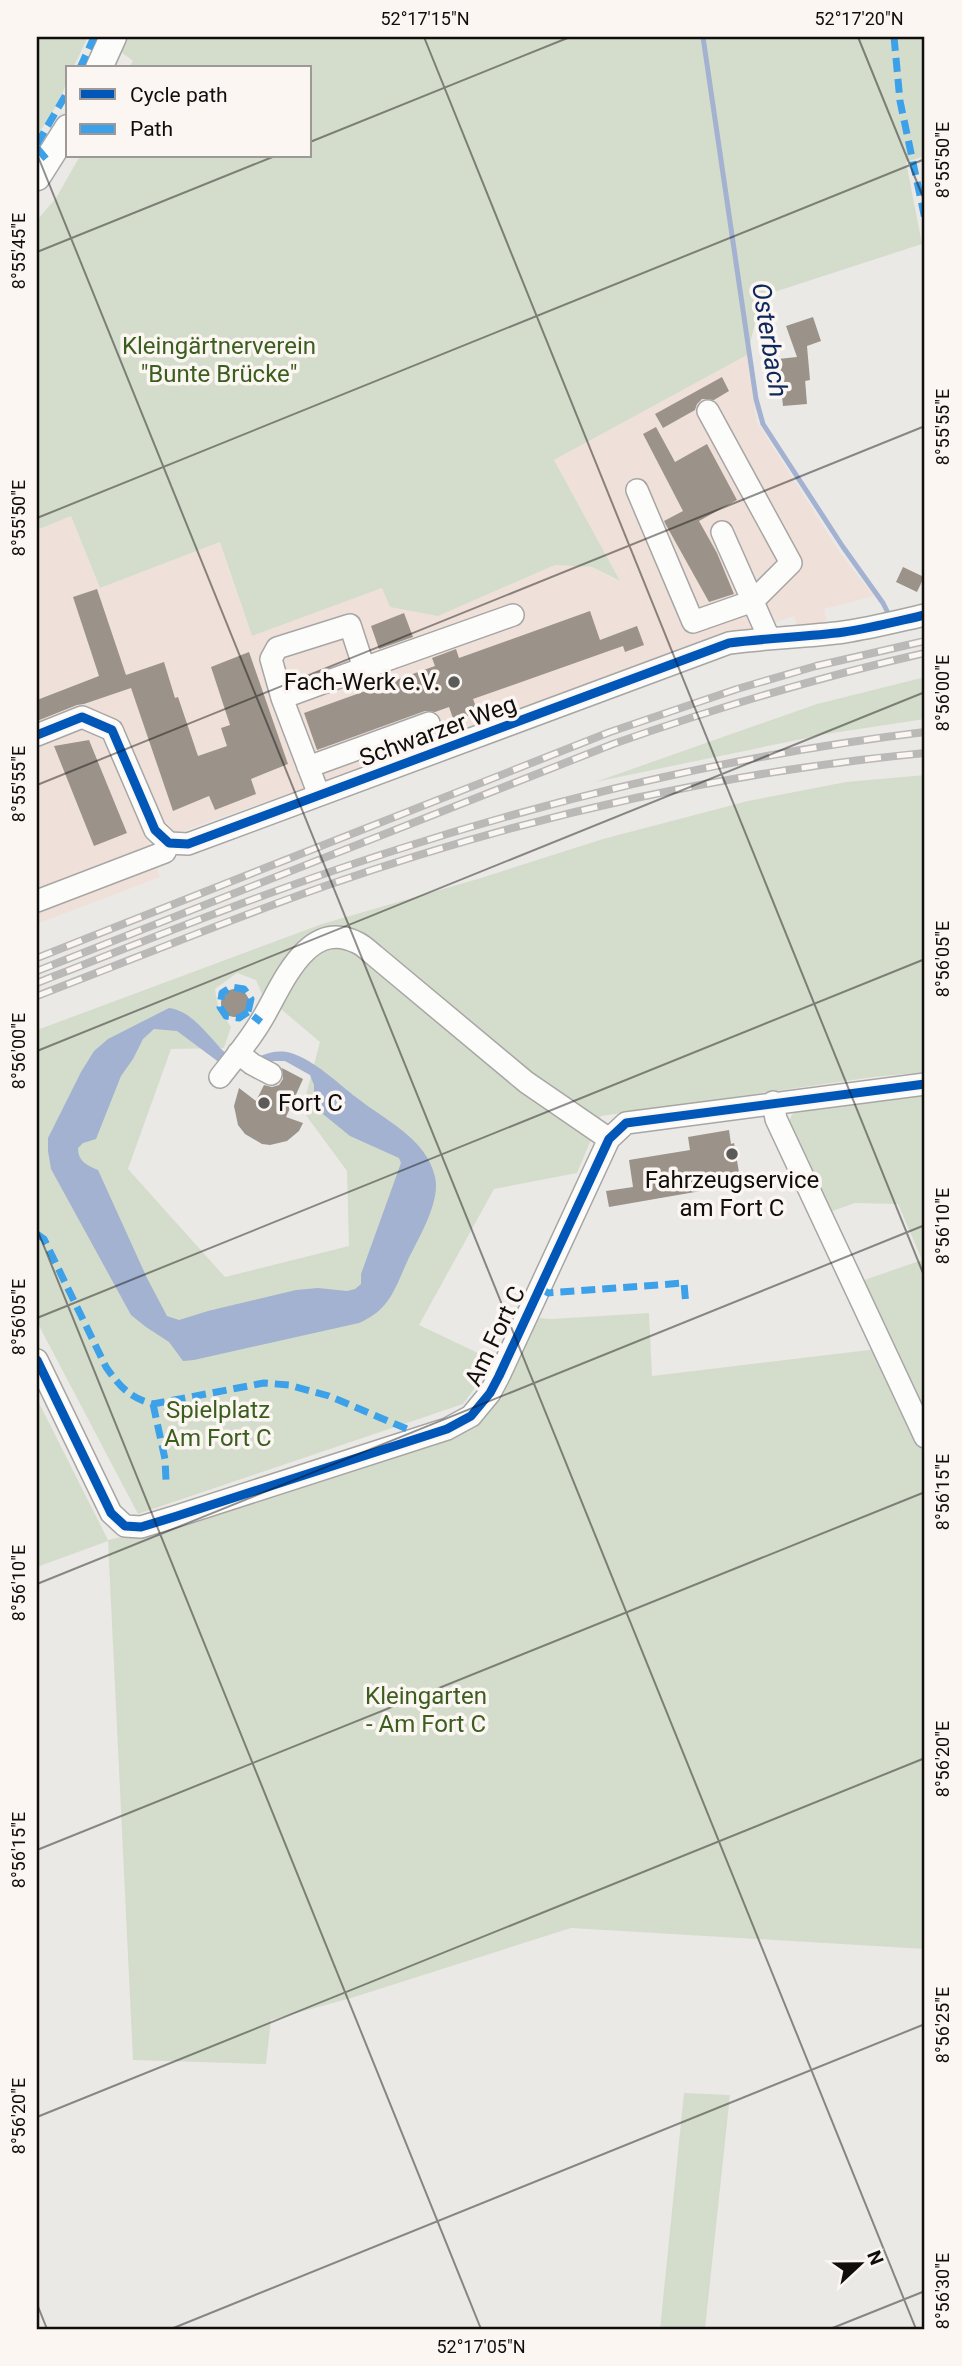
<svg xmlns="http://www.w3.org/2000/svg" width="962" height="2366" font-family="Roboto,sans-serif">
<rect width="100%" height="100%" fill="#ebe9e6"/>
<path fill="#efe1d9" d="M747,355L757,422L841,554L874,596L824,609L827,622L798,629L794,616L149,843L160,877L37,924V530L71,516L100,588L220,542L252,636L382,588L438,616L555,565L592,567L618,581L554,460Z"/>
<path fill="#d4ddcb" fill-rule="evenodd" d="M37,37H88L73,68H68C68,92 50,116 37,136Z
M101,37H925V156L906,162L922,244L762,296L747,355L554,460L620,581L592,567L555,565L438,616L390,607L382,588L252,636L220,542L100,588L71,516L37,530V220L56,198L80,156H310V68H129L133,61Z
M925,677V719L826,734L595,782L817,704Z
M925,775V1072L874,1077L601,1116L577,1173L494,1189L419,1325L495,1361L463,1404L138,1514L37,1322V1030L322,924L481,878L603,839L748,801L846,782ZM237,973L256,980L265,1001L269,999L320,1042L302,1110L347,1171L349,1246L225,1277L128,1169L171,1049L224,1048L231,1027L218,1007L215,989Z
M925,1090V1949L571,1928L351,1998L271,2020L266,2064L133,2060L108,1541L37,1567V1399L108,1540L177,1524L450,1436L483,1420L539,1318L552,1319L649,1313L652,1376L877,1349L847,1286L922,1260L898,1204L855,1203L827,1213L790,1131L789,1121L795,1109Z
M684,2093L730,2095L705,2329H660Z"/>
<path fill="#a2b2d0" d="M169,1008C195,1011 212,1043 231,1058L224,1066L177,1031L154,1029L143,1039L133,1059L121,1076L96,1139L83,1143L78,1148C78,1161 86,1165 98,1170L147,1278L167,1316L179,1320L208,1311L296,1290L318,1288L347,1291L355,1289L361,1284V1274L401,1163L399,1158L350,1136L318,1110L314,1100V1085L310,1075L285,1061H273L267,1068L257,1062L260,1056C271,1052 279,1050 291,1053C317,1062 336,1082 357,1098C385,1120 427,1139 435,1177C441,1202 418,1239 407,1262C394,1291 389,1310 359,1323L194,1360L183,1361L169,1342L146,1327L131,1315L51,1169L48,1151V1138L81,1072L94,1051L108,1039Z"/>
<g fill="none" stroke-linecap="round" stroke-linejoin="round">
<path stroke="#a2b2d0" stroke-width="5" d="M703,37L756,399L763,424L843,547L883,603L889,615"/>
</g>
<path fill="#9b938a" d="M813,317L821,341L807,346L810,380L805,381V379L807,404L783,406L778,359L797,357L786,326Z
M722,377L729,391L714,400L702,399L697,404L695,410L663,428L655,414Z
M656,427L675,462L707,444L737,500L699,521L717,553L734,594L709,602L666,525L664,521L683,511L643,434Z
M903,567L924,577L917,592L896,582Z
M97,589L126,675L164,662L175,698L178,697L198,756L227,746L221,728L230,725L211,667L249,652L288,764L251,779L256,794L215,810L209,796L173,811L131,688L84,704L77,705L37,721V700L99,676L73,597Z
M590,611L600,640L637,626L644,645L625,652L623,646L473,699L478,712L454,721L449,707L435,712L425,711L317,750L304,713L435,666L432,658L456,649L459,658Z
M404,613L413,637L379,649L371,626Z
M89,740L127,833L94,846L54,746Z
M221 1003a14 14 0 1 1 28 0a14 14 0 1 1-28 0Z
M282,1068L303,1079L286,1117L303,1123L299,1131L287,1141L270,1145L262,1144L245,1134L238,1125L234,1106L239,1088L256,1101L264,1085L272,1087L279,1085L283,1079Z
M729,1130L731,1144L734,1143L741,1184L609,1207L606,1191L633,1187L629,1160L690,1150L688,1137Z"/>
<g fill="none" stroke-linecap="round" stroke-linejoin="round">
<defs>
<path id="minor" d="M637,490L693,622L753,601L791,563L708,411
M722,532L769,638
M364,668L513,615
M282,698L364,668L350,625L277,648L271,659L282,698L319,795
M37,735L82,717L112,730L155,830L169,843L188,844L729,643C768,638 806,637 844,632C871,628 898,621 925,615
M308,767L429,723
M37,901L165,852L169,843
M238,1053L252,1064L271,1074
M220,1077C234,1059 249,1041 261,1021C281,989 306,916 358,943C364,946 370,952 375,956L526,1082L609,1139
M773,1102L776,1119L925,1437
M37,1360L111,1513L125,1526L141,1527L177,1516L447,1429L471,1416L490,1393L499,1376L609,1139L626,1123L925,1084"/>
<path id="major" d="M99,68L113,37
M37,177L68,128"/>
</defs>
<use href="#minor" stroke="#a7a6a4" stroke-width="24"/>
<use href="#major" stroke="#a7a6a4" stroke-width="29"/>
<use href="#minor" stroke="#fcfcfb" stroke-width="21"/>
<use href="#major" stroke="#fcfcfb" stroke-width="26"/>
<defs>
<path id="rail" d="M37,958L610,732L737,689L816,666L925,641
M37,971L613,744C716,708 819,677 925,653
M37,983C156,936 276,888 399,849C568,795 749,753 925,732
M37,996C134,959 230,919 328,885C520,818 723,772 925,753"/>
</defs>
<use href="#rail" stroke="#bab9b8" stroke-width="8"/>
<use href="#rail" stroke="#fbf6f2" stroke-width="5" stroke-dasharray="16" stroke-linecap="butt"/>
<path stroke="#3da1e9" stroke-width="7" stroke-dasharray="14 7" stroke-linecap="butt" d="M894,37L900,101L925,219
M80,68L94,37
M37,144L68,91
M37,148L48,161
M248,1012L239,1018L226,1016L220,1007L222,993L231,987L244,989L251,999L248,1012L261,1022
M37,1234L44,1239L106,1367C119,1386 130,1398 153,1404L264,1383L289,1385L329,1396L407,1429L413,1440
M541,1288L548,1293L684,1283L686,1306
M153,1404L165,1459L166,1480"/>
<defs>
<path id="cycleway" d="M37,735L82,717L112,730L155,830L169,843L188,844L729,643C768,638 806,637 844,632C871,628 898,621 925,615
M37,1360L111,1513L125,1526L141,1527L177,1516L447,1429L471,1416L490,1393L499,1376L609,1139L626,1123L925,1084"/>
</defs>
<use href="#cycleway" stroke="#fbf6f2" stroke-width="13"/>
<use href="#cycleway" stroke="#0057b8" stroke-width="9"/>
</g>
<path fill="none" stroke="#100e0d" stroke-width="2" stroke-opacity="0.45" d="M424,37L925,1278M858,37L925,202M310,142L570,37M37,154L916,2329M37,252L275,156M37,518L925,159M37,785L925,426M37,1051L925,692M37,1229L481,2329M37,1318L925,959M37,1584L925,1225M37,1850L925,1492M37,2117L925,1758M37,2304L47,2329M171,2329L925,2024M830,2329L925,2291"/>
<g fill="#5d5b59" stroke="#fbf6f2" stroke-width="2.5">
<circle cx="454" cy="682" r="7"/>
<circle cx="264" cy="1103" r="7"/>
<circle cx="732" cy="1154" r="7"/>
</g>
<g text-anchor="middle" stroke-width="7" stroke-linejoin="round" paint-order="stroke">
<g font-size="24" fill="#3b5d1e" stroke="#fbf6f2">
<text x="219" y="354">Kleingärtnerverein<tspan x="219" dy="28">"Bunte Brücke"</tspan></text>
<text x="218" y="1418">Spielplatz<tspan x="218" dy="28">Am Fort C</tspan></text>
<text x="426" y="1704">Kleingarten<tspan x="426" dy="28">- Am Fort C</tspan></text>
</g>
<g font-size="24" fill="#100e0d" stroke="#fbf6f2" text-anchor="end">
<text x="440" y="690">Fach-Werk e.V.</text>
<text x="278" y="1111" text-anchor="start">Fort C</text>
<text x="732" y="1188" text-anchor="middle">Fahrzeugservice<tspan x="732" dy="28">am Fort C</tspan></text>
</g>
<g font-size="24" fill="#100e0d" stroke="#fbf6f2">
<text transform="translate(438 731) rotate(-20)" y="8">Schwarzer Weg</text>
<text transform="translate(495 1336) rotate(-64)" y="8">Am Fort C</text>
</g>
<g font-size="26" font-style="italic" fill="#0c275b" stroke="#fbf6f2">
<text transform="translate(770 340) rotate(81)" y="9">Osterbach</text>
</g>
</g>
<rect width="962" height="2366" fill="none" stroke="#fbf6f2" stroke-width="77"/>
<rect x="66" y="66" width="245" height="91" fill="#fbf6f2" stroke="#9d9996" stroke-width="2"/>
<rect x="80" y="89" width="35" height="10" fill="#0057b8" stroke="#9d9996" stroke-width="2"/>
<text x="130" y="102" font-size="21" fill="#100e0d">Cycle path</text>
<rect x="80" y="124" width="35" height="10" fill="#3da1e9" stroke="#9d9996" stroke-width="2"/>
<text x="130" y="136" font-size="21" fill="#100e0d">Path</text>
<g transform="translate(860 2264) rotate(68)" stroke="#fbf6f2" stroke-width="5" paint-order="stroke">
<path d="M0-5L12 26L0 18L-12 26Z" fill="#100e0d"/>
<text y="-10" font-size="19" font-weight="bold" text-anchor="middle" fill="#100e0d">N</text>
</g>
<rect x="38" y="38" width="885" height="2290" fill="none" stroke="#100e0d" stroke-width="2.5"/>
<g font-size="18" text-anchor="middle" fill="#100e0d">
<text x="425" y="25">52°17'15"N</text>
<text x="859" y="25">52°17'20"N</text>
<text transform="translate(943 160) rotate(-90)" y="6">8°55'50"E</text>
<text transform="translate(19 251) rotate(-90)" y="6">8°55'45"E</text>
<text transform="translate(943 427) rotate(-90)" y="6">8°55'55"E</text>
<text transform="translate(19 518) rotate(-90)" y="6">8°55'50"E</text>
<text transform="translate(943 693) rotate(-90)" y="6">8°56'00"E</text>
<text transform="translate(19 784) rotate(-90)" y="6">8°55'55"E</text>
<text transform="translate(943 959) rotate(-90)" y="6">8°56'05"E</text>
<text transform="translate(19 1051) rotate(-90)" y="6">8°56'00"E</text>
<text transform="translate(943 1226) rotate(-90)" y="6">8°56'10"E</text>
<text transform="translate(19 1317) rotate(-90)" y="6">8°56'05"E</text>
<text transform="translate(943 1492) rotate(-90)" y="6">8°56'15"E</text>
<text transform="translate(19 1583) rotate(-90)" y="6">8°56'10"E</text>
<text transform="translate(943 1759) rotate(-90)" y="6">8°56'20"E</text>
<text transform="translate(19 1850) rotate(-90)" y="6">8°56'15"E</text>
<text transform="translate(943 2025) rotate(-90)" y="6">8°56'25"E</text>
<text transform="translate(19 2116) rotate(-90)" y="6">8°56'20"E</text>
<text transform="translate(943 2291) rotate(-90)" y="6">8°56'30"E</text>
<text x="481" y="2353">52°17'05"N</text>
</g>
</svg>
